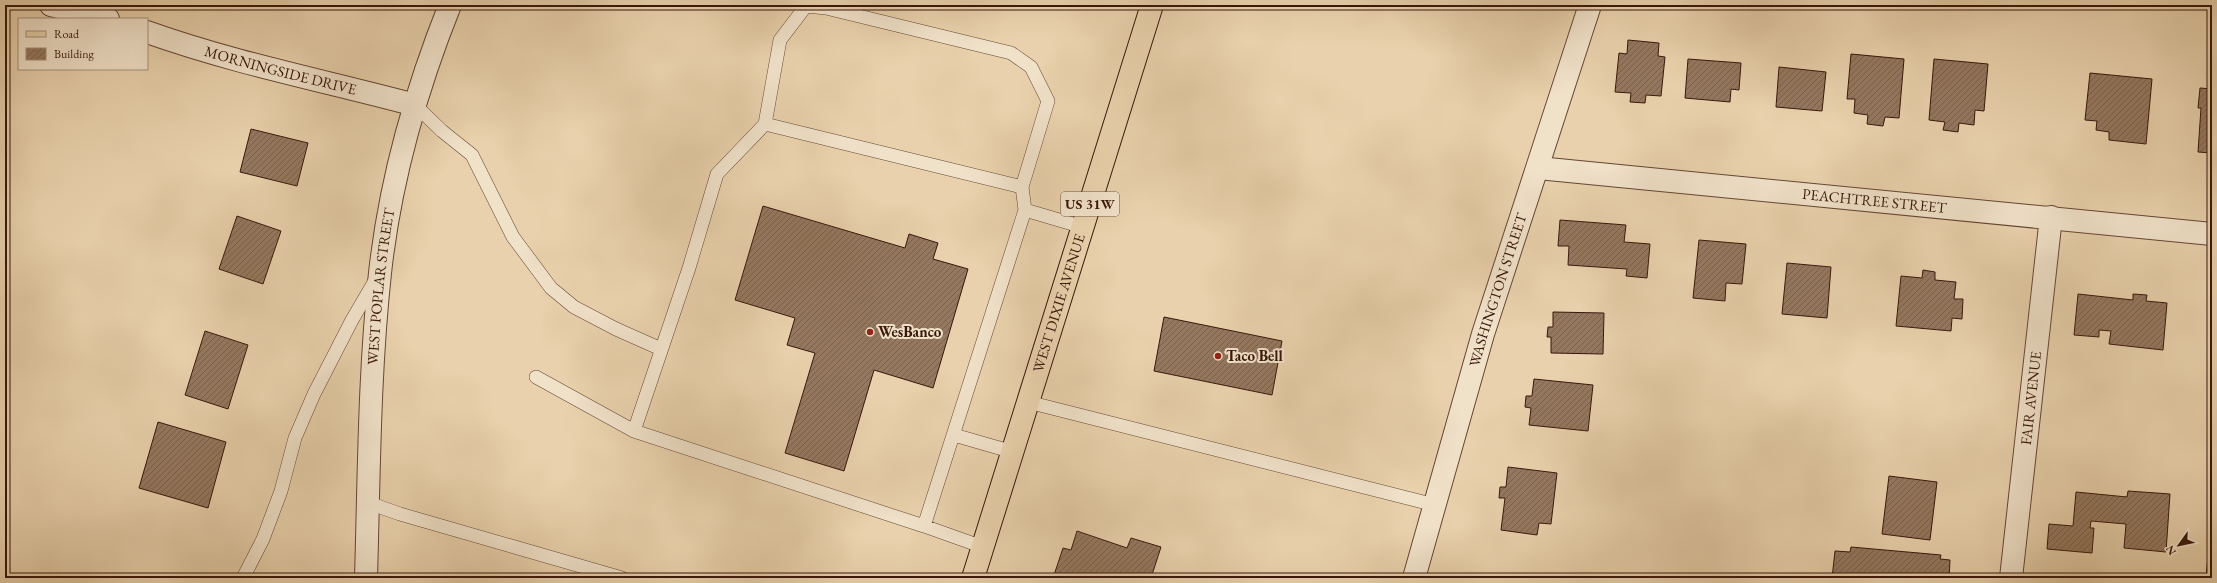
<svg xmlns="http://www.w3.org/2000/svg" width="2217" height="583" font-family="'EB Garamond',serif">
<defs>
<pattern id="building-hatch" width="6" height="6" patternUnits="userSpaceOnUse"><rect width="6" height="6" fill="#94785f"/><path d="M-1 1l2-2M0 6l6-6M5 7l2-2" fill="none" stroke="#7a614d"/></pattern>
</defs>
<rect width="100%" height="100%" fill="#e8d1ac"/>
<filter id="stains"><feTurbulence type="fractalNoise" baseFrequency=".005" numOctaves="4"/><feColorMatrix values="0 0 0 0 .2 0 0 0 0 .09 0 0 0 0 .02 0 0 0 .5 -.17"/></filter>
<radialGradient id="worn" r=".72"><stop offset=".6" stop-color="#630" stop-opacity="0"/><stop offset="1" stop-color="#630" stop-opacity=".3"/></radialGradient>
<path fill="url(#building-hatch)" stroke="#39170b" d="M1628,40L1659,43L1658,56L1665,57L1661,96L1646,95L1645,103L1630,102L1631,93L1615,92L1619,53L1627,54Z
M1851,54L1904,59L1899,118L1885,117L1883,126L1867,124L1868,115L1854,113L1855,99H1847Z
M1688,59L1741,63L1739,90L1731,89L1730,102L1685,98Z
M1934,59L1988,64L1984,111L1975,110L1974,125L1959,123L1958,132L1943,130L1945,122L1929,120Z
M1779,67L1826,72L1822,111L1776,107Z
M2090,73L2152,79L2146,144L2109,140V132L2096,130L2097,121L2085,120Z
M2200,88L2212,89V153L2198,152L2201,108H2198Z
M251,129L308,143L297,186L240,172Z
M763,206L905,248L909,234L938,243L933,259L968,269L933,388L874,370L844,471L785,453L815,353L787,345L795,318L735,300Z
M237,216L281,231L263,284L219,269Z
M1560,220L1626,225L1624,242L1650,244L1647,278L1626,276L1627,269L1568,265L1569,246H1558Z
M1699,240L1746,244L1742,284L1726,283L1725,301L1693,298Z
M1787,263L1831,267L1827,318L1782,314Z
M1923,270L1935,272V280L1956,282L1954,299H1963L1962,319L1952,318L1951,331L1896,326L1901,276L1922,278Z
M2078,294L2133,300V294L2147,295L2146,301L2167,303L2163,350L2109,344L2111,331L2099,330V337L2074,335Z
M1553,312L1604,313L1603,354L1551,353V337H1547L1548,327H1553Z
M1164,317L1282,341L1272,395L1154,371Z
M205,331L248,345L228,409L185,395Z
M1534,379L1593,385L1588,431L1529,425L1531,408L1525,407L1526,396H1532Z
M158,422L226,442L208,508L139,488Z
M1508,467L1557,473L1551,524L1539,523L1537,535L1501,530L1505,498H1499L1500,487H1506Z
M1889,476L1937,482L1930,540L1882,534Z
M2128,491L2170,494L2166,552L2124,548L2126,524L2091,521L2090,528H2094L2092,553L2047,549L2049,524L2073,526L2076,492L2127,497Z
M1077,531L1127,548L1131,538L1161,547L1151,578H1053L1063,548L1071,550Z
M2209,545L2212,546V578H2206Z
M1851,547L1941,555L1940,559L1950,560L1949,578H1832L1835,551L1850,552Z
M1485,575L1513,578H1484Z"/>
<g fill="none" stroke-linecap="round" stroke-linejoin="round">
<defs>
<path id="lane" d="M415,105L442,131L472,155L513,237L551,288L574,307L616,329L661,349
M765,124L1022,187
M1025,210L1083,227
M536,377L634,431L924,526L1025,210L1022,187L1048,101L1031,67L1011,53L826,8L806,6L780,40L765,124L717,174L689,268L634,431
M1028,402L1435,505
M954,435L1013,452
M369,503L400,514L622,578
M924,526L983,547
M243,578L263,539L281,491L295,438L314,394L352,320L376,279"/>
<g id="street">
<path d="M51,5L108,19"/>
<path id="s1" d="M147,32C234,63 325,81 415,105"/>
<path id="s2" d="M1538,168L2212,234"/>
<path id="s3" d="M366,578C369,476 369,374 380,273C390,181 416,90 450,5"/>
<path id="s4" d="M1414,578L1483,334L1590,5"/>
<path id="s5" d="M2011,578L2051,217"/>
</g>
<g id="primary">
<path id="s6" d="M973,578L1152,5"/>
</g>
</defs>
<use href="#lane" stroke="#654633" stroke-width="14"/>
<use href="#street" stroke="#654633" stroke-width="24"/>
<use href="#primary" stroke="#39170b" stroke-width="24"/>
<use href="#lane" stroke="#f0e1c9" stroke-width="13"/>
<use href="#street" stroke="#f0e1c9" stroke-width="22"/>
<use href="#primary" stroke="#e8d1ac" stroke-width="22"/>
</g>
<g fill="#8f2418" stroke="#f0e1c9" stroke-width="1.5">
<circle cx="870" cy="332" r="4"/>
<circle cx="1218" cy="356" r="4"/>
</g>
<g text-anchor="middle" stroke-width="4" stroke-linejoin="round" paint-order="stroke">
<rect fill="#f0e1c9" stroke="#705444" stroke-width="1" x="1061" y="192" width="58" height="24" rx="3"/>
<g font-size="14" font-weight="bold" fill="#39170b">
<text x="1090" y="209">US 31W</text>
</g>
<g font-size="15" fill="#39170b" stroke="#f0e1c9">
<text dy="5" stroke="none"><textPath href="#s1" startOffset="139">MORNINGSIDE DRIVE</textPath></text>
<text dy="5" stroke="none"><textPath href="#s2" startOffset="338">PEACHTREE STREET</textPath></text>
<text dy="5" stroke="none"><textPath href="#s3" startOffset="292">WEST POPLAR STREET</textPath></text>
<text dy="5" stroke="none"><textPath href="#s4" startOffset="300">WASHINGTON STREET</textPath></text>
<text dy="5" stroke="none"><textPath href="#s6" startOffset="288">WEST DIXIE AVENUE</textPath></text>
<text dy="5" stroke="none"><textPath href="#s5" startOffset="181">FAIR AVENUE</textPath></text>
</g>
<g font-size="15" font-weight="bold" fill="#39170b" stroke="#f0e1c9" text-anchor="start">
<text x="878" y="337">WesBanco</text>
<text x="1226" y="361">Taco Bell</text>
</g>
</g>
<rect width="2217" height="583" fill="none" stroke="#e8d1ac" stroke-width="20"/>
<rect x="6" y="6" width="2205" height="571" fill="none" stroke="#39170b" stroke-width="2"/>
<rect x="10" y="10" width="2197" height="563" fill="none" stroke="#39170b"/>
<rect x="18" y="18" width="130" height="52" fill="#f0e1c9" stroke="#a7907d"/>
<rect x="26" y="31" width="20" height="6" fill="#e8d1ac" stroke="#a7907d"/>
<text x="54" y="38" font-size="12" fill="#39170b">Road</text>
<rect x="26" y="48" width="20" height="12" fill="url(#building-hatch)" stroke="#a7907d"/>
<text x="54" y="58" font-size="12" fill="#39170b">Building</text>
<g transform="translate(2179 545) rotate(237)" stroke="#f0e1c9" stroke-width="3" paint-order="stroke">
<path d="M0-3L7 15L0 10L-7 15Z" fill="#39170b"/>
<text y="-6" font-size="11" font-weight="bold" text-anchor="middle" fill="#39170b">N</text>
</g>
<rect width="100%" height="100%" filter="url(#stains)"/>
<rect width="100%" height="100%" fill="url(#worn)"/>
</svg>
